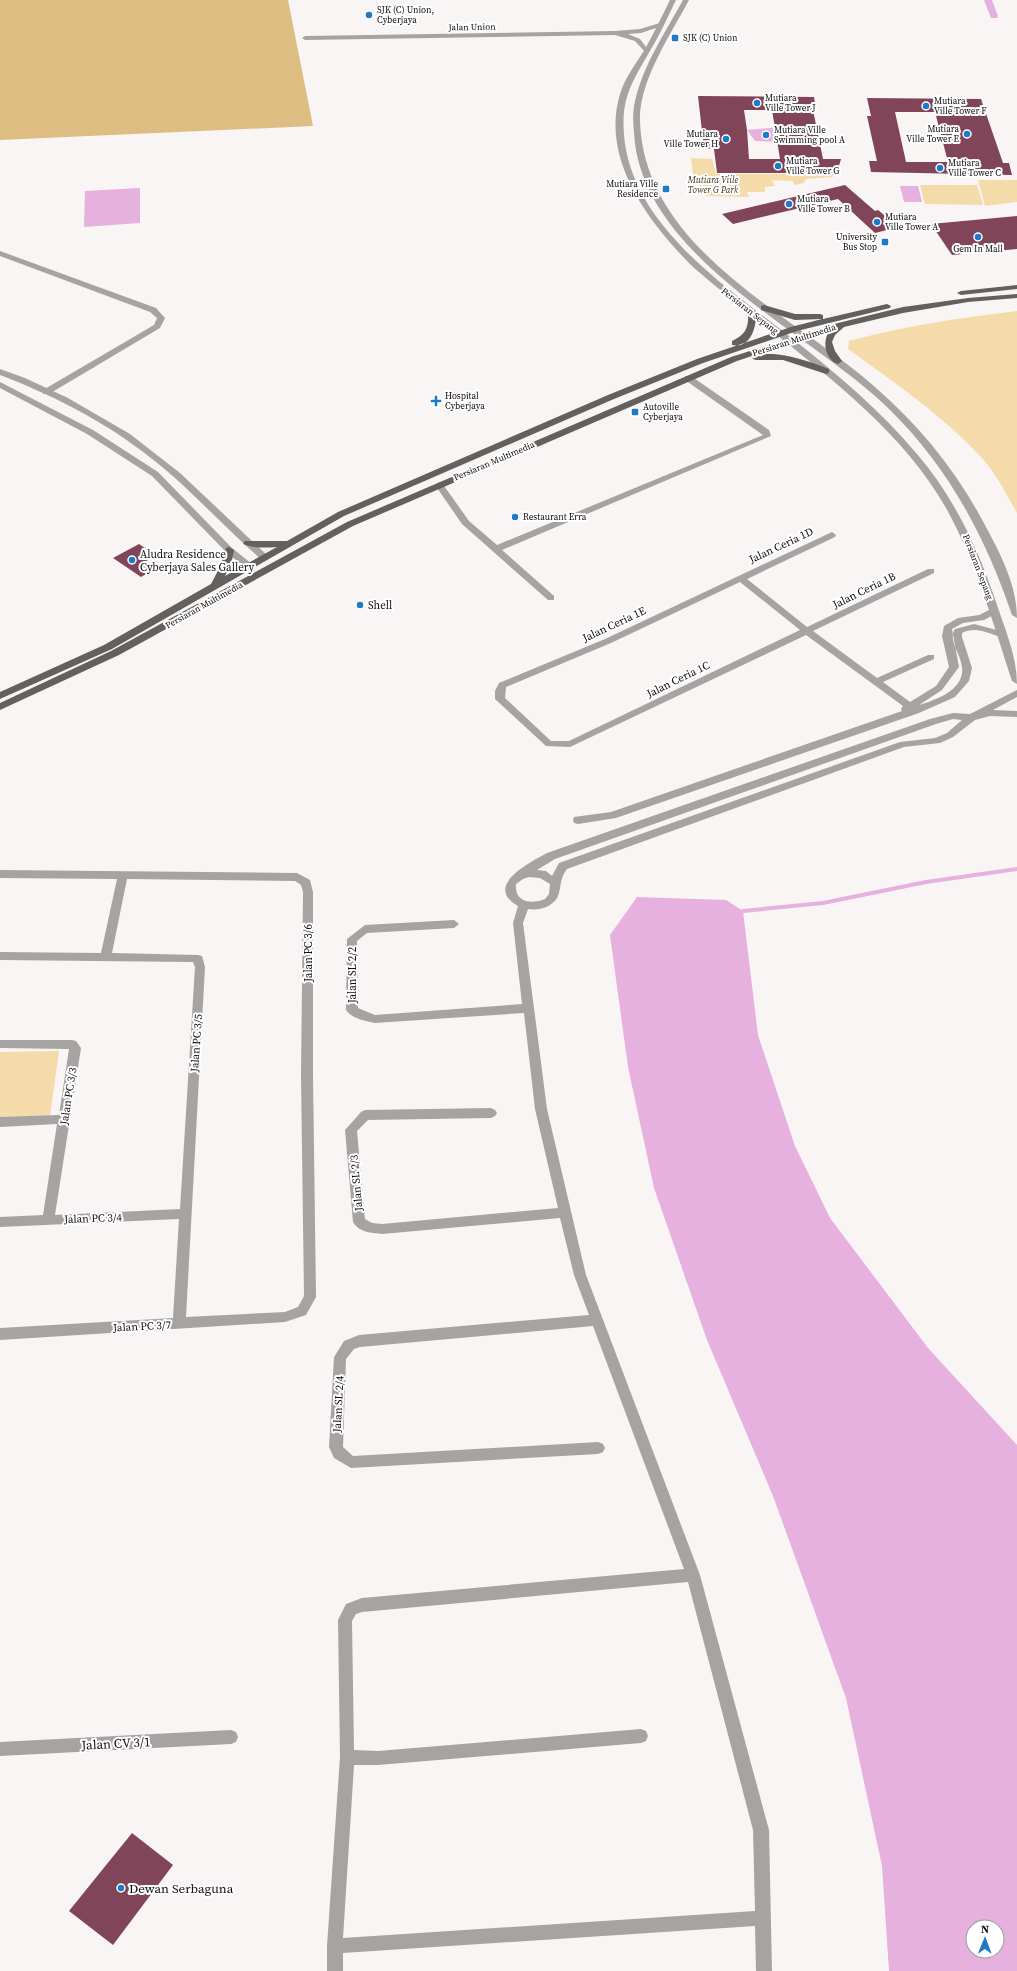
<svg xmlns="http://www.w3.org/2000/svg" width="1017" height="1971" font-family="'Source Serif 4',serif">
<rect width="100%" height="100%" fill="#faf5f5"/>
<path fill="#f5daaa" d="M691,158L712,159L716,174H833V177L806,179L804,183L794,185L793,181L772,180L775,186L765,187V192H747L749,197L706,196L693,174Z
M978,180H1017V202L985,206Z
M920,185H977L983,205L925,204Z
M1017,311V513C1006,494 996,473 981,457C941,414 895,383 848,349L849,341C904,326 960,318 1017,311Z
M59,1051L50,1116L0,1117V1052Z"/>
<path fill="#debd82" d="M0,0H288L313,126L0,140Z"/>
<path fill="#e6b1de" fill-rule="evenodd" d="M781,127L780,142L755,141L747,130Z
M900,186H918L922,202H904Z
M140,188V223L84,227L85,191Z
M637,897L726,900L743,911L758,1035L795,1146L830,1218L928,1348L1017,1445V1971H889L882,1866L846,1698L773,1496L707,1340L654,1188L628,1067L610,935ZM973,1927H997V1951H973Z"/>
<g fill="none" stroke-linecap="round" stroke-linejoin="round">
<path stroke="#e6b1de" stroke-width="4" d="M743,911L823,903L926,882L1017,869"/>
<path fill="#e6b1de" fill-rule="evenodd" d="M984,0H992L998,16L997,18H991Z"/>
</g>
<path fill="#804559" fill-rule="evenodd" d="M698,96L814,97L816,110H813L823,159H841L837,173H717L714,149H704ZM744,110H772L780,159H749L747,130Z
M867,98L981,99L1003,163H1009L1012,175L871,172L869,161H877L867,116H871ZM895,112H935L948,162H906Z
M845,185L875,211L878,210L899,227L875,233L838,199L733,224L722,214Z
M1017,216V249L952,255L931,224Z
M139,544L156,556L142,563L153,570L141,577L113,558Z
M132,1833L173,1865L113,1945L69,1911Z"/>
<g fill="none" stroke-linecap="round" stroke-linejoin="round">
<path fill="#a5a4a3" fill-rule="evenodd" d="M660,23L662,24V26L641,33L628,34L640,39L649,51L646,53L635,41L615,35L305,40L302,38L305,36L615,31L640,29Z
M0,251L156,308L165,318L160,328L49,394H43V390L154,325L157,318L150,312L0,256Z
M685,376H691L769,430L771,436L502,550L554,596V600H548L462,524L435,485L439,482L442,483L469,521L497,545L763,435L685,380Z
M832,532L836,535L835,537L747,579L807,627L928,569H934V573L813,631L877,678L928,655H934V659L883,682L910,702L936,686L949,667L942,636L944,626L958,618L979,615L991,609H997V613L984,620L963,623L952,629L959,667L942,690L919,705C935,700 965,690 962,667C961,660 958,653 955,647C953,640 951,635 955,629L974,624L1004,632V636L1001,637C987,633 976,626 962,633V637L972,668L969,681L955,697L919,713L616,818L578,824L574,823L573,820L574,817L611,812L902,711L901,709L903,706L806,635L570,747L546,746L495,699V691L499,683L605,639ZM740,582L800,630L569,741H551L505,698L506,687L611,643Z
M1017,690V697L993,710L1017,711V717L990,716L975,720L953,737L940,743L904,747L567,869C561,876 561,884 559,893C556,906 540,911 528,909L523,923L547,1109L586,1275L700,1575L769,1830L772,1971H756L755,1926L343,1953V1971H327V1946L340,1757L338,1620L346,1604L362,1598L684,1569L593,1326L360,1347L354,1349L346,1359L343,1447L353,1456L598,1442L603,1444L605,1448L603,1452L598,1454L351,1468L334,1458L329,1447L334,1357L344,1341L359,1335L589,1315L574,1275L560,1218L382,1234C372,1233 358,1232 353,1222L345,1130L361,1112L365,1110L491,1108L495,1110L497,1113L495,1116L491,1118L368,1120L357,1131L365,1219L372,1223L382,1224L558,1208L535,1109L524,1013L375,1023C366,1021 352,1019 346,1010L347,939L365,925L454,920L459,924L454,928L367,933L357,941L358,1008L375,1015L522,1004L513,923L518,906C483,886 529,863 547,853L930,719L953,713L970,714ZM953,719L962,720L947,733L935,738L900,742L559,863L552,876L546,871L537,870L555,859L936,724ZM529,877L540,878L550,884L549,894L545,899C531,905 514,902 516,884L523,879ZM688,1582L753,1830L755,1911L343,1938L354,1765H378L641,1743L646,1741L648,1736L646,1731L641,1729L378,1751L354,1750L352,1621L356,1614L362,1612Z
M0,870L297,873L310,880L313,892V1076L316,1297L306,1315L285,1322L0,1340V1328L173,1318L179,1219L0,1227V1217L43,1215L57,1124L0,1127V1117L59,1115L69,1049L0,1048V1040H72L76,1041L81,1048L55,1215L180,1209L195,967L193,962H190L0,960V952L101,953L117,879L0,878ZM127,879L295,881L301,885L303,892L301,1076L304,1296L298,1307L285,1312L186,1317L205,967L202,956L198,955L112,953Z
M231,1730L236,1732L238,1737L236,1742L231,1744L0,1756V1742Z"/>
<path fill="#a5a4a3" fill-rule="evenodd" d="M670,0H676C668,16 661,33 651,49C640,69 627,87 624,111C615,216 722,283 793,339C837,374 881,411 917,454C953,496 977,546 995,599C1004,627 1017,655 1017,684L1012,681C993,623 976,562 946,508C890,409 777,341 693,267C650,224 600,160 620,94C625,77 636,64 645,49C654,33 662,16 670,0Z
M683,0H689C671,34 638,82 640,122C645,250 791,313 875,387C921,427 958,473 986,527C1001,555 1017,586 1017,618L1012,615C985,536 948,466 887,407C809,332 651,261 635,144C634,131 632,119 634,106C641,68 665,33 683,0Z
M0,369L25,378L68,398L130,434L180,473L267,555L269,557L267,559H261C226,529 196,495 161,466C113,426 58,397 0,375Z
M0,382L93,430L158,472L232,548L252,564L254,566L252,568H246L226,552L152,476L87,434L0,388Z"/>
<path fill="#63605e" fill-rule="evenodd" d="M1017,285V289L961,295L957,293L961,291Z
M1017,294V298L968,302L903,313L844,327L835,335L832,342L835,351L842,361L838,364C825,360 822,341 829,332L758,354C783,352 806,360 829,369V373L826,374L783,360H756L753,359L752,356L737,361L353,526L119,655L0,710V703L111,651L347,522L731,357L838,323L903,307L968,298Z
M887,304L891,306L890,308L797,331L703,363L614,399L344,516L112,649L0,699V692L104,645L211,584L221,565L226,548L229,547L234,550L231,565L225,576L277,547C266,548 255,548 245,545L243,543L245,541H287L338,512L608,395L697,359L791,327L822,319L795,320L761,310V306L764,305L795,314H820L823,315V319Z
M752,309L756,312C757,326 751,349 732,345V341C746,335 749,327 748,312Z"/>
</g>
<g fill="#1e7ac7" stroke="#fff" stroke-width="1.5">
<circle cx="369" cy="15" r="4"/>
<rect x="671" y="34" width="8" height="8" rx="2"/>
<circle cx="757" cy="103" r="4"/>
<circle cx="926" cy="106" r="4"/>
<circle cx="967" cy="134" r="4"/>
<circle cx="766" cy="135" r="4"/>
<circle cx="726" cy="139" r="4"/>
<circle cx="778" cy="166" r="4"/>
<circle cx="940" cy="168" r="4"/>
<rect x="662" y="185" width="8" height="8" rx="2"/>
<circle cx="789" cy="204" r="4"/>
<circle cx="877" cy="222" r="4"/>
<circle cx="978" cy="237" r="4"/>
<rect x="881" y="238" width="8" height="8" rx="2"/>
<path d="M434 395h4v4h4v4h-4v4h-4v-4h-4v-4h4z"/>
<rect x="631" y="408" width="8" height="8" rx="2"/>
<circle cx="515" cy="517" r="4"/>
<circle cx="132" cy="560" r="4"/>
<circle cx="360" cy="605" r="4"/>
<circle cx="121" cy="1888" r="4"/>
</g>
<g text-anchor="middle" stroke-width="4" stroke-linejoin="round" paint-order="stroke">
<g font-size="9" fill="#0d0b0b" stroke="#fff" text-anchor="start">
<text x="377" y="13">SJK (C) Union,<tspan x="377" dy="10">Cyberjaya</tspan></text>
<text x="683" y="41">SJK (C) Union</text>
<text x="765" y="101">Mutiara<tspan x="765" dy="10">Ville Tower J</tspan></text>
<text x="934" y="104">Mutiara<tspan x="934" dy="10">Ville Tower F</tspan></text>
<text x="959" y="132" text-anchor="end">Mutiara<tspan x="959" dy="10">Ville Tower E</tspan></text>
<text x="774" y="133">Mutiara Ville<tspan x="774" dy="10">Swimming pool A</tspan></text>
<text x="718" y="137" text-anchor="end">Mutiara<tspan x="718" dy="10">Ville Tower H</tspan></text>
<text x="786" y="164">Mutiara<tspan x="786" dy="10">Ville Tower G</tspan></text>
<text x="948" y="166">Mutiara<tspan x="948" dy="10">Ville Tower C</tspan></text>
<text x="658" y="187" text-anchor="end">Mutiara Ville<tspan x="658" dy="10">Residence</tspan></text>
<text x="797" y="202">Mutiara<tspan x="797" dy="10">Ville Tower B</tspan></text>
<text x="885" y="220">Mutiara<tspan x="885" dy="10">Ville Tower A</tspan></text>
<text x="877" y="240" text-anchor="end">University<tspan x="877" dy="10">Bus Stop</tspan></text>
<text x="978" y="252" text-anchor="middle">Gem In Mall</text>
<text x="445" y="399">Hospital<tspan x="445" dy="10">Cyberjaya</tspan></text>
<text x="643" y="410">Autoville<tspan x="643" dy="10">Cyberjaya</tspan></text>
<text x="523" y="520">Restaurant Erra</text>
</g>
<g font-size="9" fill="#0d0b0b" stroke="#fff">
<text transform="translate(472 27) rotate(-1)" y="3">Jalan Union</text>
<text transform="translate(750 311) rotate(38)" y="3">Persiaran Sepang</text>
<text transform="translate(794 340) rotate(-18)" y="3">Persiaran Multimedia</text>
<text transform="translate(494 461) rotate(-23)" y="3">Persiaran Multimedia</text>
<text transform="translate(978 567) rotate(69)" y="3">Persiaran Sepang</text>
<text transform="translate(204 605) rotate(-29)" y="3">Persiaran Multimedia</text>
</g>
<g font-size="9" font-style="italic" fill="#3d2f14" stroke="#fff">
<text x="713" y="183">Mutiara Viile<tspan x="713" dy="10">Tower G Park</tspan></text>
</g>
<g font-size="11" fill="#0d0b0b" stroke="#fff">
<text transform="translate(781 545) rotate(-25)" y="4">Jalan Ceria 1D</text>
<text transform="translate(864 590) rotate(-26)" y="4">Jalan Ceria 1B</text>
<text transform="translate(614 624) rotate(-25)" y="4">Jalan Ceria 1E</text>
<text transform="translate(678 679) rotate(-26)" y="4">Jalan Ceria 1C</text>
<text transform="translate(308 953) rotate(-90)" y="4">Jalan PC 3/6</text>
<text transform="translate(352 975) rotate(-90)" y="4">Jalan SL 2/2</text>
<text transform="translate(196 1043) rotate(-86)" y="4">Jalan PC 3/5</text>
<text transform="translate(68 1096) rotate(-81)" y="4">Jalan PC 3/3</text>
<text transform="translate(356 1183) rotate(-95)" y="4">Jalan SL 2/3</text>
<text transform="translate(93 1218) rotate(-2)" y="4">Jalan PC 3/4</text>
<text transform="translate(142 1326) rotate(-3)" y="4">Jalan PC 3/7</text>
<text transform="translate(338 1404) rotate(-87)" y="4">Jalan SL 2/4</text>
</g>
<g font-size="11" fill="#0d0b0b" stroke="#fff" text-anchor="start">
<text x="140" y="558">Aludra Residence<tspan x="140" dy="13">Cyberjaya Sales Gallery</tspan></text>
<text x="368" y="609">Shell</text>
</g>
<g font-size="13" fill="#0d0b0b" stroke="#fff">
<text transform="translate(116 1743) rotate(-3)" y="5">Jalan CV 3/1</text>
</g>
<g font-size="13" fill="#0d0b0b" stroke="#fff" text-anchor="start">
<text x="129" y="1893">Dewan Serbaguna</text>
</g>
</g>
<g transform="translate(985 1939) rotate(1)"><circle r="19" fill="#ffffff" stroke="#9e9d9d"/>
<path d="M0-3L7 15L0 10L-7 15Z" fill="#1e7ac7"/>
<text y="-6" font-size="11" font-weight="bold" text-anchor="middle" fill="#0d0b0b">N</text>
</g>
</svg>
